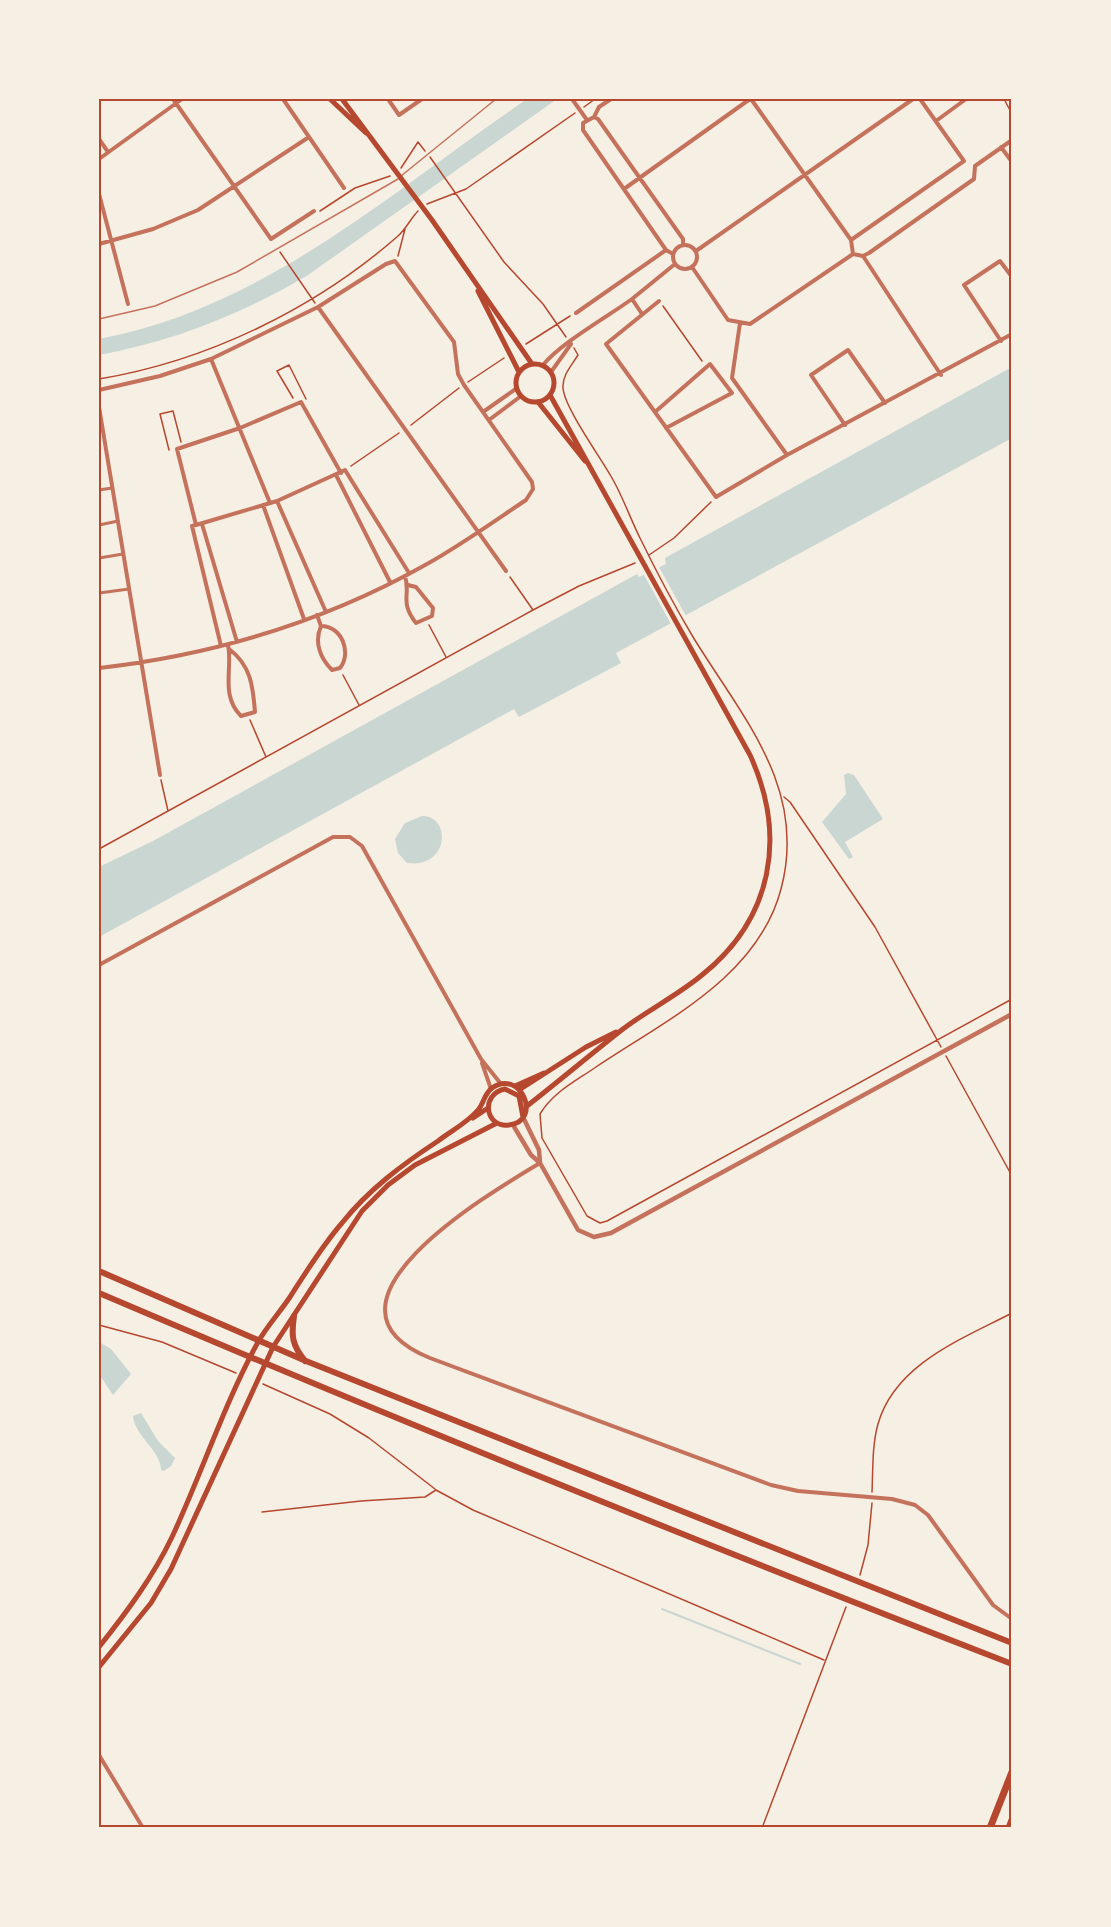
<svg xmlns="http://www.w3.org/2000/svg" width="1111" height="1927" font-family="'Sofia Sans Condensed',sans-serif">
<rect width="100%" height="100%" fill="#f6efe4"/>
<path fill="#c9d6d2" d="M527,99H557L308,275C242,314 175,341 99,355V339C265,308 392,191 527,99Z
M1012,367V438L616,653L621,663L519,717L514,709L99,937V867L153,841L637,574L639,577L666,564L665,558Z
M848,773L854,775L883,819L845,842L853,857L849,859L822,822L846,794L844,775Z
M422,816C452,816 449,869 407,863L398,853L395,839L405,823Z
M99,1342L111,1349L131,1374L113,1395L99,1374Z
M141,1413L158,1441L175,1458L171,1466L164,1471L161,1470C161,1450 135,1437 133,1416Z"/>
<path fill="#f6efe4" d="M658,565L687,618L672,626L643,573Z"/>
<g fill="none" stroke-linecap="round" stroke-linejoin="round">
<path stroke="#c9d6d2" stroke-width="2" d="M662,1609L800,1664"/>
<path stroke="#b5482f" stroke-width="1.5" d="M1004,99L1012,114
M584,107L595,99
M430,157L504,262L543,304L566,337
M401,168L418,142L425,151
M427,204L466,189L575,113
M320,211L355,188L390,176
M280,252L315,303
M398,256L405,229
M663,306L702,361
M526,344L570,316
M574,348L578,355C572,365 562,375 563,388C564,407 601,458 612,478C623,497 630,518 640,538C656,571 674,605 693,637C742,717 808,788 781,889C758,977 666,1020 596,1067C576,1081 553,1092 540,1114L542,1138L587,1216L600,1223L607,1221L1012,999
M99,379C208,361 316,308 398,236C406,229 411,218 418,211
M468,382L504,358
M293,398L277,371L289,365L306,399
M411,425L459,388
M169,450L160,414L173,411L181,442
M351,466L399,433
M649,555L674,538L711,502
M510,577L533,610
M429,625L446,657
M343,675L359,705
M250,720L266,757
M161,780L168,811
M784,797L790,802L875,927L941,1047
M99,849L533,610L579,586L635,563
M946,1056L1012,1176
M99,1325L162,1342L236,1373
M263,1384L330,1414L369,1438L435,1489
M872,1492C873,1470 872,1445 878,1424C895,1364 962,1339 1012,1313
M262,1512L361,1501L425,1497L436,1490L473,1510L824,1660
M860,1575L868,1545L872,1503
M762,1828L846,1607"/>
<path stroke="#c5725c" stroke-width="1.5" d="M401,176L496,99
M99,319L155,306L237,272L398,179"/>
<path stroke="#c5725c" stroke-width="3" d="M99,490L112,488
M99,525L118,521
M99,558L123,554
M99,593L129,589"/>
<path stroke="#c5725c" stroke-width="4" d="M173,99L271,239L314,211
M283,99L344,188
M388,99L399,115L422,99
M572,99L587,120
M751,99L851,240
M920,99L964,161
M594,117L599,107L611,99
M936,121L966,99
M99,139L108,152
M1001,147L1012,162
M99,159L182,99
M975,166L1012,140
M624,189L750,99
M99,194L128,304
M851,240L853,254L863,256L869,253L974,179L975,166
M851,240L964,161
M99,244L153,229L198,210L309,137
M673 257a12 12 0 1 1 24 0a12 12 0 1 1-24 0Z
M696,251L913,99
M673,254L666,250L583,130V123L594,117L598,119L683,239V245
M863,256L941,375
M692,267L728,320L750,324L853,254
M659,301L606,344L716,497L787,455L1012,334
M318,307L506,571
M576,313L666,250
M642,314L632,299L675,264
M740,323L732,378L787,455
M1001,341L964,285L1000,261L1012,277
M211,359L270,503
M543,365C561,343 607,317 632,299
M551,372L571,344
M99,390L160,376L211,359L318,307L386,264L395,261L454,342L458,374L464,385L532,482L533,489L526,500C493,522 461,545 427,564C326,621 213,655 99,668
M99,407L160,775
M483,412L517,388
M655,412L710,364L732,393L666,428
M489,420L521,396
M845,425L811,375L848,350L885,403
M336,475L390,582
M277,501L326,612
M263,505L304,619
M202,524L237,642
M196,525L277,501L345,470L409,573
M405,576C411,595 399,601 416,623L432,616L433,608L416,587L408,585
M317,615L321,626C314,642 320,658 332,670L340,668C352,653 342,626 321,626
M228,645C233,668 220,695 241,716L255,712C253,687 251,665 229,649
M221,646L192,526L196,525L177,449L240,428L301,402L341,473
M99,965L333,837H350L362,846L481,1059L501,1084
M482,1063L491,1089
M540,1163C488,1194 300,1305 430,1358L771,1485L798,1491L892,1499L915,1505L928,1515L993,1605L1012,1619
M99,1755L143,1828"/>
<path stroke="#c5725c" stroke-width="4.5" d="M523,1117L539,1150L540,1163
M513,1125L531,1155L540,1163L578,1230L594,1237L611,1233L1012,1014"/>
<path stroke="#b5482f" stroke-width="5" d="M330,99L366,133
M342,99L432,220L532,364
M478,291L519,372
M516 383a19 19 0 1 1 38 0a19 19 0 1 1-38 0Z
M538,402L585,461
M515,1086L544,1073
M519,1090L586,1047L616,1032
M527,1106C559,1081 591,1054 623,1029C648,1010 678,995 702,975C773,918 787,836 750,755L550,395
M473,1118L488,1108
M99,1647C126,1613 153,1577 172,1537C202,1473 224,1404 258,1342C267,1326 280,1312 290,1297C306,1272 322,1246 342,1223C368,1190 403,1164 438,1141C451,1131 467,1123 478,1110C484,1103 484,1094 492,1088C521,1068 543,1121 509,1125C485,1128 480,1094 505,1089L519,1096L523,1117
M99,1667L151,1603L171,1569L273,1347L362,1211L388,1185L415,1165L497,1123"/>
<path stroke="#b5482f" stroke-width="6" d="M99,1271L306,1361L1012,1643
M99,1293C401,1422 706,1545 1012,1664
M294,1316C291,1336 292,1345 305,1361"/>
<path stroke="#b5482f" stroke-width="7" d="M990,1828L1012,1772
M1009,1828L1012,1820"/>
</g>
<rect width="1111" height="1927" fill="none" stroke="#f6efe4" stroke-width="201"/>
<rect x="100" y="100" width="910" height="1726" fill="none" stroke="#b5482f" stroke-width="2"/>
</svg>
